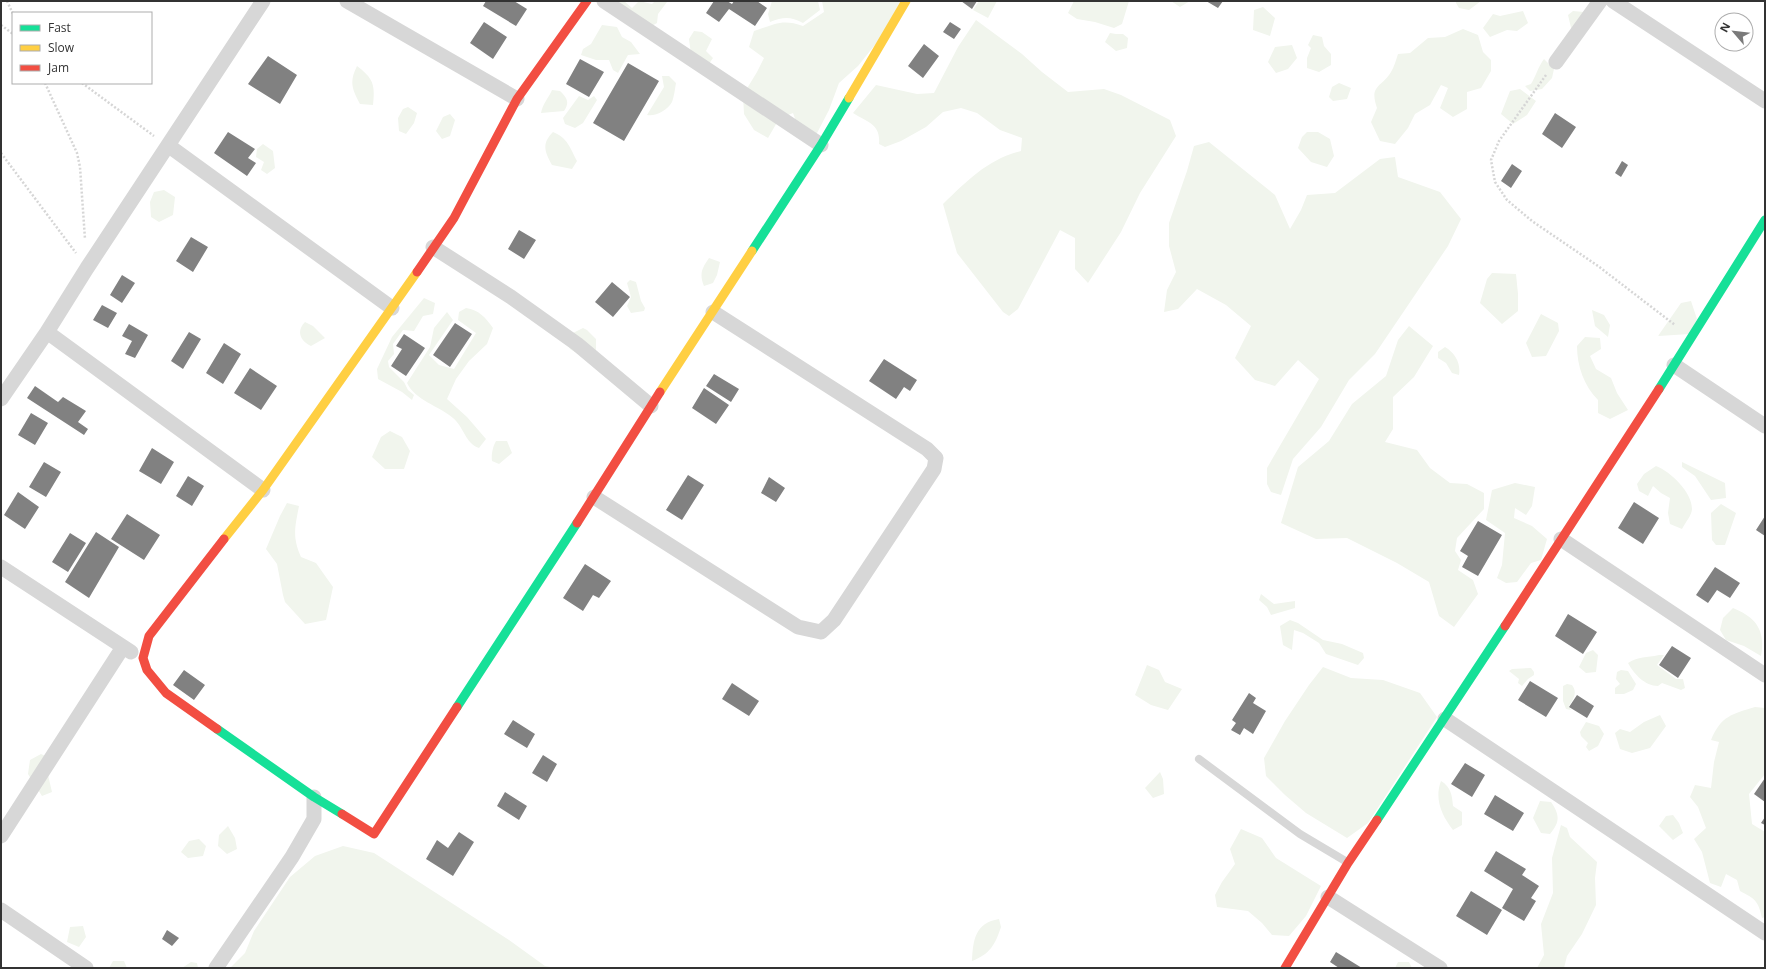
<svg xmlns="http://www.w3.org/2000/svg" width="1766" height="969" font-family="'Open Sans',sans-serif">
<rect width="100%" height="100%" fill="#fff"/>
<path fill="#f1f5ed" d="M618,1H624L632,8L639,1L652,4L655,1H679L667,2L658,14L657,23L646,29Z
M772,1H818L820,10L803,23C790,16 783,17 770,22L768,14Z
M822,1H910L858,66L839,83L829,110L816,135L798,127L793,113L779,119L768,138L754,130L744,114L743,95L757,72L764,58L749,47L754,31C773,25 782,18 803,26L824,12Z
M979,1H997L988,18L973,10Z
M1074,1H1129L1122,24L1114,28L1095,22L1077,19L1068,13Z
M1171,1H1190L1180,7Z
M1456,1H1481L1469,10L1459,8L1456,3Z
M1263,7L1275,18L1270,36L1253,30L1254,10Z
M1523,11L1528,23L1517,31L1507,30L1490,37L1483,28L1493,14L1500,16Z
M1573,11L1584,12L1572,32L1568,15Z
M976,20L1022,54L1042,72L1068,92L1104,89L1121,95L1170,120L1176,136L1140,193L1121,232L1088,283L1075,269V238L1060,230L1018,309L1009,316L1003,312L957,253L943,204C967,181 988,159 1021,151L1022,138L1000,130L977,113L961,108L943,112L926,127L901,141L885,147L879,144C881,124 867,122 853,113L876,85L917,94L934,93L958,47Z
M602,25L617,27L622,37L631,42L640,54L628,55L618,73L613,70L609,60H596L581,55L583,49L591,44Z
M1463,29L1478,35L1483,52L1491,60V71L1481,88L1467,92V109L1453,117L1440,108L1448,88L1441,85L1430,105L1415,114L1408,128L1395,144L1380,141L1371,122L1377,108C1369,85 1381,88 1391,72C1394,67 1396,60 1398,54L1410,53L1428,38L1445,37Z
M694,31L702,32L712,39L706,51L713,58L706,68L691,54L689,39Z
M1110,33L1116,34H1123L1128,38L1127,48L1116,51L1105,42Z
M1313,35L1322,37L1324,46L1331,54V65L1319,72L1307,68V58L1311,48L1308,45Z
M1292,45L1297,58L1288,69L1276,73L1268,62L1275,47Z
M1544,59L1554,69L1552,78L1542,89L1530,91L1525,86L1531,84C1536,76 1538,67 1544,59Z
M357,66C374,79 375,85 373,105L360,104C352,89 349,82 357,66Z
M662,76H669L676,83C675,89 674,97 672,102C668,110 655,117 647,115L664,87Z
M1339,83L1351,88L1347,99L1333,101L1329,97L1332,87Z
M1520,89L1536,101L1527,115L1513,124L1501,114L1510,91Z
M552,90L560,91C567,98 570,102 564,111L541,113C543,103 548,99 552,90Z
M579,96L588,100L594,96L597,100L583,123L575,128L565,124L563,118Z
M408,107L417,113L414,123L406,134L399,131L398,118L403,109Z
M450,114L455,120L450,136L442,139L436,131L443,117Z
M553,132C568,138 570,148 577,161L572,169L552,165C545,152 541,144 553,132Z
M1307,132H1318L1330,139L1334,156L1327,167L1311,162L1298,148L1302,137Z
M1209,142L1275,195L1290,229L1301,210L1307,195L1335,193L1380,159L1395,157L1398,177L1440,192L1461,219L1448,246L1375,354L1349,380L1321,427L1293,459L1281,495L1271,492L1267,484V468L1319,379L1298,360L1275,386L1255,380L1235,358L1251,326L1226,305L1197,289L1178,309L1164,312L1167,290L1176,272L1169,246V223L1187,171L1194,146Z
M263,144L273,151L275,168L267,174L261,170L264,162L256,157L257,149Z
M164,190L175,197L173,215L159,222L151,217L150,202L154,192Z
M709,258L720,262L717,275L713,283L704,286C699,274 702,268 709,258Z
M1492,273L1516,274L1518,294V311L1502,324L1480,303L1487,279Z
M630,280L636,282L641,301L645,308L644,311L631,313L627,306L631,297L627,283Z
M424,298L435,303L433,314L423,316L414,331L403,330L393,344L394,354L388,361L389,367L404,382L408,390L414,395L412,400L402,392L378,379L377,369L392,337Z
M1691,301L1697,319L1690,334L1658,336L1681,303Z
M466,308C479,310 485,317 493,328L487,344L469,361L456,379L447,399L467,417L486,439L479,448C465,443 464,427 453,418C439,406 415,400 407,383L430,347L434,328L447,312L453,320L429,355L439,365L454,369L476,333L458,320L459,312Z
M1592,310L1604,315L1610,325L1608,337L1595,326Z
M1541,314L1558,323L1559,331L1546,356L1532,357L1526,343Z
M305,322L313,326L325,338L311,346C300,341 296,331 305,322Z
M1409,326L1433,346L1414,377L1393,397V429L1385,442L1417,450L1430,468L1450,483L1467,484L1484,493V509L1457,538L1455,551L1461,560L1458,570L1473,580L1478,594L1454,627L1439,616L1429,582L1397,563L1347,538L1316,539L1281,523L1298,467L1329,441L1352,404L1386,376L1398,340Z
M583,328L587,330L596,339V354L585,358L570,349L566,340L569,335Z
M1585,337L1600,338L1601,349L1590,356L1596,369L1611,378L1617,393L1628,410L1610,419L1598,413V400C1584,386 1577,366 1577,346Z
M1445,347C1455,353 1461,363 1459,375L1452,373L1446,363L1438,358V352Z
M390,431L402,437L410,451L404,469H385L372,457L381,437Z
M496,441H507L512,453L499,464L492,461C491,455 493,446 496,441Z
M1682,462L1725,483L1726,498L1711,500L1695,476L1682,467Z
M1656,466C1671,472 1692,492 1692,509C1692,515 1685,523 1682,529L1670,524L1668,513L1670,498L1661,493L1653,486L1648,496L1639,491L1637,484L1644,474Z
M1515,483L1535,487L1532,506L1526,515L1515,508L1514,518L1532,526L1547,539L1541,560L1531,563L1517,582L1506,583L1497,578L1502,565L1505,533L1486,520L1492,490Z
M287,503L299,506C295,527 292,537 301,557L316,563L333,587L326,620L305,624L285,602L283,595L277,564L266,549L280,516Z
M1721,504L1736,513L1725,545H1716L1712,540L1711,513Z
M1261,594L1274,604L1295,601V608L1271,615L1267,607L1259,600Z
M1733,608C1755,617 1766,629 1761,656L1744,646L1726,640L1720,630L1723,618Z
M1290,620L1298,623L1323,640L1342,644L1363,653L1364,658L1358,665L1326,654L1319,643L1303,633L1294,630L1292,650L1283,645L1280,626Z
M1593,650L1598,655L1596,672L1586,673L1579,667L1586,653Z
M1659,655H1664L1657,665L1676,679H1683L1685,688L1681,690L1662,683L1658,686C1645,686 1634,674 1628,663C1639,656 1646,658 1659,655Z
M1147,665L1159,670L1165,682L1182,689L1168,710L1151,705L1135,695Z
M1323,667L1351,678L1383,680L1420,693L1437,717L1368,823L1347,838L1306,813L1285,795L1266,776L1264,758L1285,721L1309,685Z
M1531,668L1534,672V675L1528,679L1522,686L1518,683L1519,679L1509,671L1512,669Z
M1621,670L1628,671L1636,684L1633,690L1624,694H1615V688L1620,684L1616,679L1617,672Z
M1567,684L1572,685C1578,693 1573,699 1569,706L1571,710L1566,709L1563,701V686Z
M1755,707L1765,708V774L1749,794L1752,824L1765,832V917L1762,918C1758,900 1755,899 1740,891L1737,880L1726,874L1721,887L1710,883L1702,852L1694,839L1706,828L1698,807L1690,797L1695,785L1711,788L1714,762L1719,742L1711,740C1721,716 1732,714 1755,707Z
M1660,715L1666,726L1650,748L1632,753L1620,749L1615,733L1620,729L1630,732L1644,722Z
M1586,722L1599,726L1604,734L1598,746L1589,751L1586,747L1588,743L1581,736L1580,732Z
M41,754L50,758L48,775L52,792L42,796L28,774L30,760Z
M1160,772L1163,779L1164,794L1153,798L1145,788Z
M1441,781C1451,787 1452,795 1453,806L1462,812V825L1453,830C1442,816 1434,799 1441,781Z
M1540,801L1551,802C1560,815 1560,822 1550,834L1541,833L1533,818Z
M1673,815L1679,823L1683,833L1673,840L1659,826L1666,816Z
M1561,825L1567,828L1570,837L1597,862L1595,878L1596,905L1582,934L1567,956L1564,968H1537L1544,955L1541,924L1553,893L1552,858Z
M228,826L235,838L237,849L227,854L218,846L219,835Z
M1241,829L1262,838L1276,858L1321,886L1306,916L1289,936L1272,935L1262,923L1248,911L1217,907L1215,895L1222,882L1235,864L1230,849Z
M199,839L206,846L203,856L188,858L181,852L189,841Z
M343,846L374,853L509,940L545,966L556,968H230L245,953L254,931L290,877L315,856Z
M999,919L1001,927C995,945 990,954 972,961C973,940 975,923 999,919Z
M83,926L86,937L79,947L67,942L70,927Z
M113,961H124L127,968H109Z
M191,962L197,963L198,968H182Z
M1398,962H1409L1412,968H1395Z"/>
<path fill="#818181" d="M486,1H514L527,9L516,26L483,6Z
M714,1H727L732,4L734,1H757L767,8L755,26L729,9L719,22L706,13Z
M961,1H977L972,9Z
M1206,1H1223L1218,8Z
M484,22L507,37L493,59L470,43Z
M950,22L961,29L954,39L943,32Z
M924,44L939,56L923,78L908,66Z
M268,56L297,75L280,104L248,84Z
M580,59L604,72L589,97L566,84Z
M628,63L659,81L624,141L593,123Z
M1555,113L1576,127L1562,148L1542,134Z
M228,132L255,149L248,158L256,163L247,176L214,153Z
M1622,161L1628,165L1621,177L1615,173Z
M1512,164L1522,171L1511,188L1501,181Z
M519,230L536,240L524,259L508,249Z
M191,237L208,247L193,272L176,261Z
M122,275L135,283L122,303L110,295Z
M612,282L630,297L613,317L595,302Z
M102,305L117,313L108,328L93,320Z
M455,323L472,334L450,367L433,355Z
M129,324L148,335L135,358L125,354L132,341L122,336Z
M189,332L201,339L183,369L171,361Z
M404,334L425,348L406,376L391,366L402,349L396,346Z
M224,343L241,354L223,384L206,373Z
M884,359L917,380L910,391L904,387L896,399L869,381Z
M250,368L277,386L261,410L234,393Z
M714,374L739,389L731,402L706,386Z
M35,386L58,402L63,397L86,411L78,422L88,429L84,435L27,398Z
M704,388L729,405L716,424L692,408Z
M31,413L48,423L35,445L18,435Z
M152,448L174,462L161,484L139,471Z
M44,462L61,472L46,497L29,487Z
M688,475L704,485L682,520L666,510Z
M188,476L204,486L192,506L176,496Z
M769,477L785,488L776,502L761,493Z
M18,492L39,507L25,529L4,515Z
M1634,502L1659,518L1643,544L1618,528Z
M127,514L160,535L144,560L111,539Z
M1765,516V536L1756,530Z
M1478,521L1502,535L1478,576L1462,567L1468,556L1460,551Z
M96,532L119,547L89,598L65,582Z
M70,533L86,543L68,572L52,562Z
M585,564L611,581L599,598L593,595L583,611L563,598Z
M1715,567L1740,583L1730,598L1717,590L1708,603L1696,595Z
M1568,614L1597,632L1583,654L1555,636Z
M1672,646L1691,658L1678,678L1659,665Z
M184,670L205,685L194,700L173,685Z
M1530,681L1558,698L1546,717L1518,700Z
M732,683L759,701L749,716L722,699Z
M1249,693L1256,698L1253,703L1266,711L1253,734L1244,728L1240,735L1231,730L1236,723L1232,720Z
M1577,695L1594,706L1587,718L1569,707Z
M513,720L535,734L527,748L504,734Z
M543,755L557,764L547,782L532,773Z
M1465,763L1485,775L1472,797L1451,784Z
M1765,778V802L1754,794Z
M505,792L527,806L519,820L497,806Z
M1495,795L1524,813L1513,831L1484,814Z
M1765,817V825L1761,823Z
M459,832L474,842L453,876L426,859L437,840L448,848Z
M1496,851L1526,869L1522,875L1539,886L1531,898L1536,901L1524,921L1502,908L1513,889L1484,871Z
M1471,891L1502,910L1487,935L1456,916Z
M167,930L179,938L172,946L162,939Z
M1336,952L1362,968H1339L1330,962Z"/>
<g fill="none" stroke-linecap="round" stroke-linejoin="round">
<path stroke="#d6d6d6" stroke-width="2.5" stroke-dasharray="2 2" stroke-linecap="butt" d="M7,1L13,14
M1,25L13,34
M1546,75L1499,141L1491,160L1495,182L1507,200L1532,221L1598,266L1675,325
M45,83L77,153L80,167L85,239
M82,83L154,136
M1,153L76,253"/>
<path stroke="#d7d7d7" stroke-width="8" d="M1199,759L1300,834L1347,862"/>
<path stroke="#d7d7d7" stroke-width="15" d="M347,1L517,99
M604,1L821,145
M1613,1L1765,101
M1556,62L1600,1
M169,146L392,308
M433,247L511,297L577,344L651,406
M47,332L263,490
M1674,365L1765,426
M1,399L47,332L87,268L263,1
M594,497L798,627L821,632L834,620L934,469L936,458L927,449L713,312
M1561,539L1765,675
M1,567L131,652
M1445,719L1765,933
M1,836L123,647
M1328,897L1440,968
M1,910L86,968
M216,968L292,857L314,819V797"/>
<path stroke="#16e098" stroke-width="9" d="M752,251L821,145L849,98
M1659,389L1765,220
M457,707L577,523
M217,729L314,797L342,814
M1377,820L1505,626"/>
<path stroke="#ffcf43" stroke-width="9" d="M849,98L906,1
M660,392L752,251
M224,539L263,490L417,272"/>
<path stroke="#f24e42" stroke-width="9" d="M417,272L454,218L517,99L587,1
M577,523L660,392
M1505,626L1659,389
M217,729L166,693L147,670L143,658L149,636L224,539
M342,814L374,834L457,707
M1285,968L1348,863L1377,820"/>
</g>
<rect width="1766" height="969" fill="none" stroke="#333333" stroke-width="4"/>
<rect x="12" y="12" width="140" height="72" fill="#ffffff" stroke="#adadad"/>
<rect x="20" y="25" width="20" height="6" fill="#16e098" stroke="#adadad"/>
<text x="48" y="32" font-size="12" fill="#333333">Fast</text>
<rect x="20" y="45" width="20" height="6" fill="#ffcf43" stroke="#adadad"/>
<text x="48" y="52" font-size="12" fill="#333333">Slow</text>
<rect x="20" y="65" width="20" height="6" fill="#f24e42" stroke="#adadad"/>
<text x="48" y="72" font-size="12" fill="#333333">Jam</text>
<g transform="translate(1734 32) rotate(298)"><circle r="19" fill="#ffffff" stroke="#adadad"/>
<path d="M0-3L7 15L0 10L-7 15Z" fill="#7a7a7a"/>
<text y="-6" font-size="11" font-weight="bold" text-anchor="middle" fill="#333333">N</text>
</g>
</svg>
